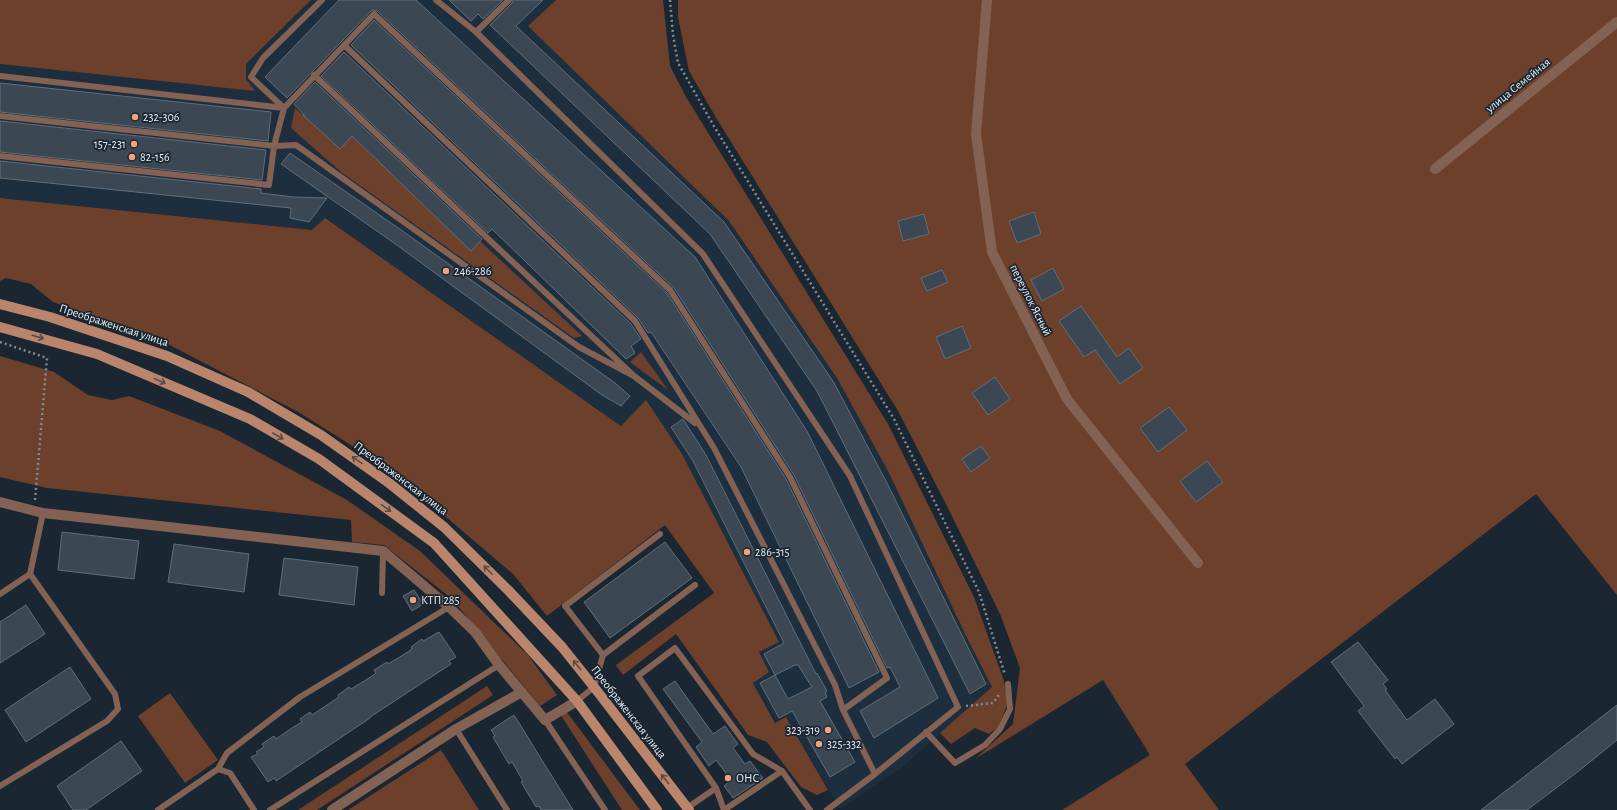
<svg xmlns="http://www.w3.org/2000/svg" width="1617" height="810" font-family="'Alegreya Sans',sans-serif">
<rect width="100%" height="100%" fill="#1a2631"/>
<path fill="#1d2e3e" d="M311,0H556L529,26L729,221L837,378L889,473L966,636L992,687L905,765L840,809L786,716L776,721L753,683L759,652L779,642L646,401L622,426L325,218L313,230L0,198V64L254,91L246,79V64Z"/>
<path fill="#6d402b" d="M0,0H311L246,64V79L255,91L0,64Z
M556,0H663L670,66L686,97L888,424L974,597L1004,681L1008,703L998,727L989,734L975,728L951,744L940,733L992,687L966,636L889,473L837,378L729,221L528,26Z
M678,0H1617V595L1536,494L1185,764L1219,810H1062L1150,755L1103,680L975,759L1013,724L1020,668L1000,614L947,506L898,411L718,121L689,71L678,17Z
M295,108L340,148L352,136L471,251L480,241L582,336L574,338L341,172L291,128Z
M0,198L312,230L325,218L621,426L646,400L682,454L779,642L759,652L769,672L753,683L775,723L786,717L828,790L817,795L801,787L767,742L748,735L676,634L623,675L616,665L714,593L665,525L547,616L513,574L392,471L300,413L162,341L53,302L31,284L6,278L0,281Z
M641,352L668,390L630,362Z
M0,356L54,372L88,395L112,400L129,396L220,431L347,500L420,551L528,655L557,695L540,706L452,599L384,545L352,542L351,520L47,488L0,477Z
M487,686L493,695L317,810H298Z
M170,693L218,760L185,783L138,716Z
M566,711L640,810H622L560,714Z
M441,750L479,810H348Z"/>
<path fill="#3b4854" stroke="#606e7b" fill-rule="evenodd" d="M339,0H416L695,257L807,431L938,698L874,738L860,711L900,687L890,667L887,668L794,475L674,288L377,11L373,10L371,11L287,98L265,77Z
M449,0H503L483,19L478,14L471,21Z
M513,0H543L516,26L724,222L833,381L887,483L986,684L970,694L817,391L710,234L490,25L512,3Z
M374,20L667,293L786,479L879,672L849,688L741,467L651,332L648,333L638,318L351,45Z
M344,52L631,324L641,339L631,346L635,353L626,359L492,229L488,233L321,76Z
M315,82L482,239L471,251L352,136L340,149L303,115L305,116L294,104Z
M0,83L271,112L268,141L0,112Z
M0,121L266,150L262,180L0,152Z
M290,153L404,232L615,383L630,396L621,406L602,395L394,243L281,164Z
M0,161L261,189V193L293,197L327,198L309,222L290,218L291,208L0,178Z
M1034,212L1041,234L1017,243L1009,221Z
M924,214L929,234L903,241L898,221Z
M1053,268L1064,289L1042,301L1031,280Z
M942,270L948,282L927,291L921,278Z
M1081,306L1117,357L1129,348L1143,368L1120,384L1095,350L1084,357L1059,321Z
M962,326L971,348L945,359L936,337Z
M995,377L1010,399L988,415L972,393Z
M1169,407L1187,430L1158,452L1140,428Z
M683,419L706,455L816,674L817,673L827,691L825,692L827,697L820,701L855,762L830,777L792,711L779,718L760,683L775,675L764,654L784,643L693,461L671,427ZM795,665H798L812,687L788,699L775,675Z
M981,446L990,458L971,472L962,459Z
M1207,461L1223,482L1196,502L1180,481Z
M62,532L139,541L134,579L58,570Z
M665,542L692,578L610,638L584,602Z
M174,544L249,554L244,592L168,582Z
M284,558L358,567L354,605L279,595Z
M414,590L423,604L412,611L403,596Z
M26,605L45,634L0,663V622Z
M439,632L456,657L449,661L451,664L370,717V718L276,781L274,778L268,782L251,757L258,754L256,752L264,747L262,744L274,736L276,739L292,728L302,722L300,719L310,712L312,715L339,697L338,695L349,687L351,689L369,678L376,673L374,670L387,662L388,664L403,655L412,649L411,647L422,639L423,641Z
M1358,642L1388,680L1383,684L1387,689L1385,690L1407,720L1435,699L1454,724L1402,764L1397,757L1395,759L1358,711L1364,706L1331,662Z
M70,667L91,699L26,742L5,710Z
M675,681L713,734L725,726L738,744L733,748L745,764L750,761L763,778L733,798L724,786L731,780L716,760L709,766L696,747L702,742L663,689Z
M1617,705V740L1580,770L1527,810H1481Z
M514,715L535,749L573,810H541L539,806L536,807L521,782L523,781L512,762L509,764L493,737L495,736L491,730Z
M121,741L142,771L86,810H73L57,786Z"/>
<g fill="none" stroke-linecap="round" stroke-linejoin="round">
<path stroke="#818b94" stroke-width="2.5" stroke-dasharray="2 3" stroke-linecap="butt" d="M670,0L673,35L678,63L715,128L894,419L979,592L1005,675
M0,342L47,358L35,500
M966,706L993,703L999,695"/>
<path stroke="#846253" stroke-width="6" d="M436,0L476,32L703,254L850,476L958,707L875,774L827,810
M476,32L509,0
M344,45L635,321L714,448L835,685L843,710
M314,75L634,376L695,423
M0,76L284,108
M284,108L251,77L263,58L322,0
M0,116L274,146L296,145L579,347L634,376
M0,156L269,185L274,146L284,108L374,14L670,290L790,477L887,678L843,710L875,774
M660,534L565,606L603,655L695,585
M382,593L383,551
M0,594L30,574
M577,701L594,687L603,655
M545,720L605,810
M456,729L507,810
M926,732L955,763L985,745L1000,729L1010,709L1008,684
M218,769L227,753L300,697L449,607
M0,786L107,721L118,709L115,694L30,574L43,513
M687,808L716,788
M158,810L218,769L230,773L254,810
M270,810L499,665
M724,810L716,788L638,676L675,648L753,754L782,771
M724,810L782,771L810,810"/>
<path stroke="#846253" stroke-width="10" d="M987,0L976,134L992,252L1067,399L1198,563
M1435,169L1617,22
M0,502L43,513L383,551L449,607L475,632L499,665L545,720L577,701
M332,810L456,729L522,692"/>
<path stroke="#bb856c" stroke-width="10" d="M0,304L50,317L167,356L248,392L321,435L389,483L444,527L508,590L562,647L594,687L689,810
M0,327L97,354L250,419L319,459L434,543L577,701L657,810"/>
</g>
<defs><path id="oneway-shaft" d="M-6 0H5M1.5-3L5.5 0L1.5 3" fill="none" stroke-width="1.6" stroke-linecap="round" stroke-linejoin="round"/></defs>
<g stroke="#5a4c49">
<use href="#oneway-shaft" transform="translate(38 337) rotate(16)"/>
<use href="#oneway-shaft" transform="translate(160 381) rotate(23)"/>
<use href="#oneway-shaft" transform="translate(278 436) rotate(30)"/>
<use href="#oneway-shaft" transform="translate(357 460) rotate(-145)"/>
<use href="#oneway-shaft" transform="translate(386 508) rotate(36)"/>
<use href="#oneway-shaft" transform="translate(488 570) rotate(-135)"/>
<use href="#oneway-shaft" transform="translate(577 665) rotate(-129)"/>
<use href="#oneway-shaft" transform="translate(665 779) rotate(-128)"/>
</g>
<g fill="#f1a17d" stroke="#1a2631" stroke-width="1.5">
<circle cx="135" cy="117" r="4"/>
<circle cx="134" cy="144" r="4"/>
<circle cx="132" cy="157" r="4"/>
<circle cx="446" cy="271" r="4"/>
<circle cx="747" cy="552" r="4"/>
<circle cx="413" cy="600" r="4"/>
<circle cx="828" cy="730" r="4"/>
<circle cx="819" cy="744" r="4"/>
<circle cx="728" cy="778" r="4"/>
</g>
<g text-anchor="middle" stroke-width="3.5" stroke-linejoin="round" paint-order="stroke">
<g font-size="12" fill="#e6eef5" stroke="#1a2631">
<text transform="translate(1518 85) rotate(-39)" y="4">улица Семейная</text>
<text transform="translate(1031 300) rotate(63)" y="4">переулок Ясный</text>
<text transform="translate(114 325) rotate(18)" y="4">Преображенская улица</text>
<text transform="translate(401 478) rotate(37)" y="4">Преображенская улица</text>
<text transform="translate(629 712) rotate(52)" y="4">Преображенская улица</text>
</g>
<g font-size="12" fill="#e6eef5" stroke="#1a2631" text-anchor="start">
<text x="143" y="121">232-306</text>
<text x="126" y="148" text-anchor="end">157-231</text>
<text x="140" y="161">82-156</text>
<text x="454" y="275">246-286</text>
<text x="755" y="556">286-315</text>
<text x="421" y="604">КТП 285</text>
<text x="820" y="734" text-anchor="end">323-319</text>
<text x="827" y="748">325-332</text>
<text x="736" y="782">ОНС</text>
</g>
</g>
</svg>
